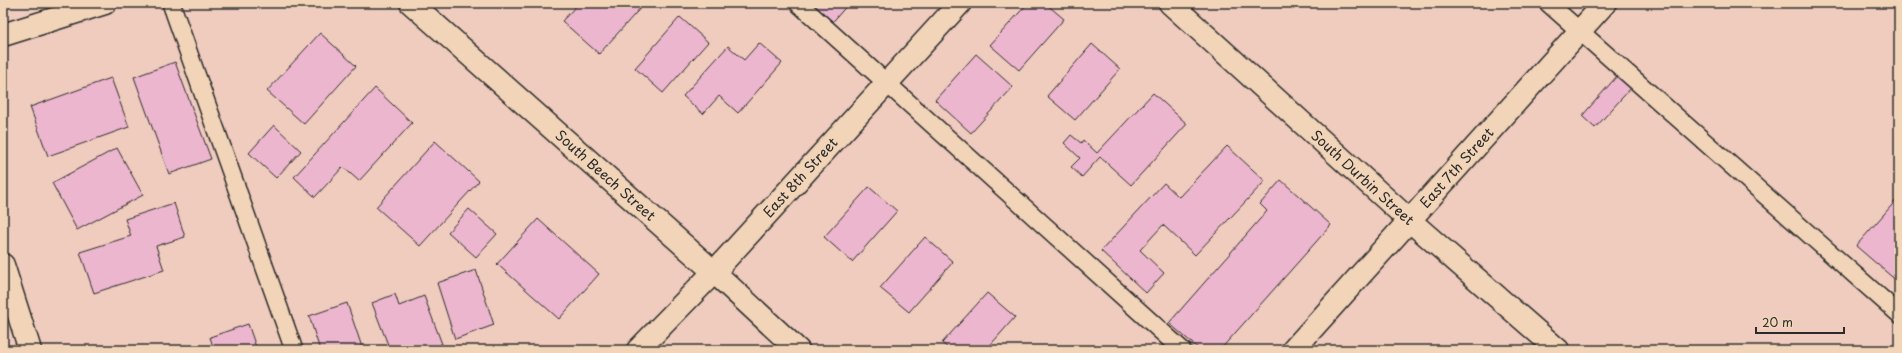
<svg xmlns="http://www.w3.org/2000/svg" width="1902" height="353" font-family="'Playpen Sans',sans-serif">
<rect width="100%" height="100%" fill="#f0ccbf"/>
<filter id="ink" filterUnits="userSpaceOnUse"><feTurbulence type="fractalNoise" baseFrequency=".025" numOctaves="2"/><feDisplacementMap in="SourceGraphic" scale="8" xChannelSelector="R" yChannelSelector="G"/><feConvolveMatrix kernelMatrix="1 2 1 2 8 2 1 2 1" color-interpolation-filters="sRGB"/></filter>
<g filter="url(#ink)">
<path fill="#edb6cf" stroke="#2b2b2b" d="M579,3H643L644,4L599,54L562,21Z
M806,3H849L830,25Z
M1028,3H1045L1064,19L1019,70L990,45Z
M680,17L708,42L663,93L635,68Z
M320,33L356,66L304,124L267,91Z
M759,43L782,63L738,113L719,96L703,114L683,96L728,46L744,60Z
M1092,44L1120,69L1075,120L1047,96Z
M976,54L1013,87L971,133L935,100Z
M175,62L211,159L169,174L134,77Z
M1617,76L1631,88L1595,128L1582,116Z
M111,78L129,127L48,156L30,107Z
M375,88L412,123L359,181L343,167L315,197L294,177Z
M1153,93L1187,124L1131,185L1100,157L1082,177L1071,167L1080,158L1064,143L1071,135L1081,143L1083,140L1097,153Z
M274,125L301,151L276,178L249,153Z
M435,141L479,181L420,246L376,207Z
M1227,146L1265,181L1195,255L1163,225L1140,250L1164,273L1146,293L1101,251L1164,183L1179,197Z
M117,148L143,195L77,230L52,183Z
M1281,180L1331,225L1220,350H1200L1169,323L1267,211L1260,204Z
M869,187L897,211L852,262L824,237Z
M1899,197V283L1856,246Z
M174,203L185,237L156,246L164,270L94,293L80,252L131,236L125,219Z
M469,209L497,234L476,257L448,232Z
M538,219L599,274L559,319L497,264Z
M925,237L953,262L909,312L880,288Z
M476,270L494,325L455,339L437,283Z
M987,293L1015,317L986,350H950L942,343Z
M395,294L399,306L424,296L442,344L426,350H390L372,303Z
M347,303L363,350H320L309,316Z
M248,324L257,350H214L210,337Z
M1380,345L1386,350H1376Z"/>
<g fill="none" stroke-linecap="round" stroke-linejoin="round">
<defs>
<path id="service" d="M171,3L294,350
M798,3L1182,350
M1548,3L1899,314"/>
<g id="minor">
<path id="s1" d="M411,3L714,272L798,350"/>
<path id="s2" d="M1170,3L1408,219L1558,350"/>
<path d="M3,35L105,3"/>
<path d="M3,265L30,350"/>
<path id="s3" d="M638,350L714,272L960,3"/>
<path id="s4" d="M1293,350L1605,3"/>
</g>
</defs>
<use href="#service" stroke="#2b2b2b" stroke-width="20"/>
<use href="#minor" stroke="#2b2b2b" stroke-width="25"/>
<use href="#service" stroke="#f2d5b8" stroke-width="17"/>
<use href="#minor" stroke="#f2d5b8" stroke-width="22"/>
</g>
</g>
<g text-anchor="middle" stroke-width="3.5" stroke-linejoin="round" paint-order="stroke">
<g font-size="14" fill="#2b2b2b" stroke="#f2d5b8">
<text dy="5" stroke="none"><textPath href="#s4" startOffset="245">East 7th Street</textPath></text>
<text dy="5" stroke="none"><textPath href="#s1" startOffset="260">South Beech Street</textPath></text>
<text dy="5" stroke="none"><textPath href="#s3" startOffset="237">East 8th Street</textPath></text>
<text dy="5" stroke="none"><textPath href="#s2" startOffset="260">South Durbin Street</textPath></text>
</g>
</g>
<rect width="1902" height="353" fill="none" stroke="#f2d5b8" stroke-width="16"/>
<rect x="8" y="8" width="1886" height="337" fill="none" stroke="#2b2b2b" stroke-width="1.5" filter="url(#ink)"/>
<path d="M1756 327v6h88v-6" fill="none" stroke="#2b2b2b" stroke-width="2"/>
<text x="1762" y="327" font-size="12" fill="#2b2b2b" stroke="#f2d5b8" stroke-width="3" paint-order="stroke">20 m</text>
</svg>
